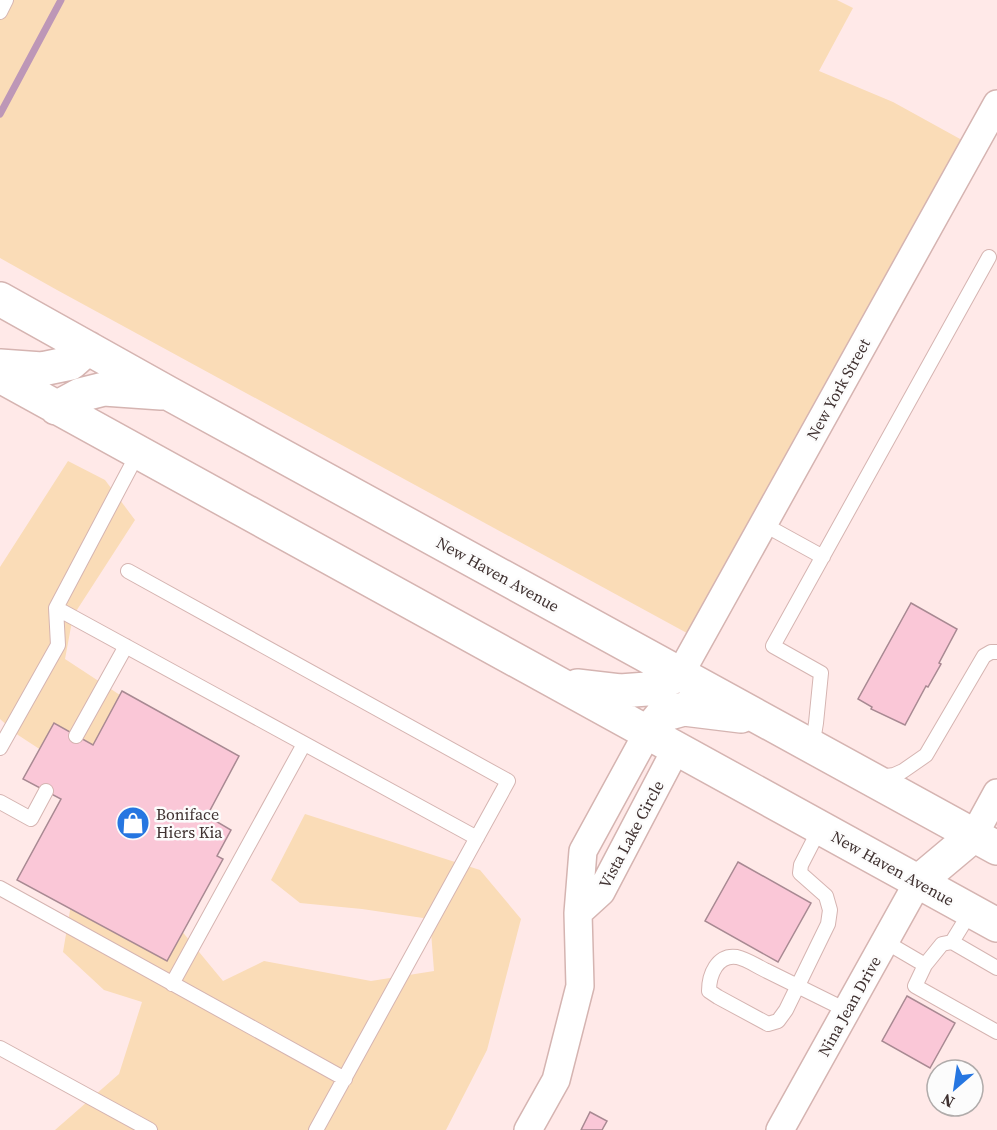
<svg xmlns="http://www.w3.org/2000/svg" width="997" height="1130" font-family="'Source Serif 4',serif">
<rect width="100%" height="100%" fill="#ffe9e8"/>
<path fill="#fadcb7" d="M0,0H837L853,8L819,71L893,102L971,145L696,638L57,290L0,258Z
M68,461L105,480L135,520L73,616L65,659L123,697L116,735L70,769L18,735L0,719V567Z
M305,814L480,870L521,919L487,1050L446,1130H55L119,1074L142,1002L104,990L63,952L78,863L166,912L223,981L264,961L371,981L434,971L430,919L362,909L300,903L271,880Z"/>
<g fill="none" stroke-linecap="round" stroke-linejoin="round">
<path stroke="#bd97b7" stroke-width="7" d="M0,114L61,0"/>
</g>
<path fill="#fac7d7" stroke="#a88992" stroke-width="1.5" d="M911,603L957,629L939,663L941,664L928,687L926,686L905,725L871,709L872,707L858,699Z
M122,691L239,756L207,816L231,830L217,856L223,859L167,961L17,880L61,799L23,779L54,723L93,745Z
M738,862L811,903L778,962L705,921Z
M907,996L955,1023L930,1068L882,1041Z
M590,1112L607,1121L602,1130H581Z"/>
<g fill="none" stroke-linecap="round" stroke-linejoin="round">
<defs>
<path id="service" d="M0,12L6,0
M763,524L823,557
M128,571L508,781L316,1130
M56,608L477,838
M76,736L126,646
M812,747L816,723L821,673L773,646L989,257
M0,748L58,645L56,608L138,453
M880,777L894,775L903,771L926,755L984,656L991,652H997
M0,802L31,819L46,791
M820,828L801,865L800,873L826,896L830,910L828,924L786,1010L778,1021L768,1024L718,997L709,991C709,975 717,954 737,957C747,959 758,967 767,971C793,984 820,997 846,1010
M0,888L345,1079
M884,941L925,965L915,986L997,1032
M952,942L997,968
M925,965L942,944L952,942L971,911
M172,984L304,744
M0,1048L150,1130"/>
<path id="minor" d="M680,674L997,104
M974,835L997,793
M578,913L601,892L676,749
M528,1130L556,1080L580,986L578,913L583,851L648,732
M780,1130L918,882"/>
<path id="primary" d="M0,299L168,393L997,848
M0,366L42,369L71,363L88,348
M0,376L997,925
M56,408L80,395L104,389L161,393
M577,686L620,691L647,689L680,674
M648,732L662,715L684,709L741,716
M918,882L974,835"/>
</defs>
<use href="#service" stroke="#d5b4b1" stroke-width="16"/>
<use href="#minor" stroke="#d5b4b1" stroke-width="30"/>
<use href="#primary" stroke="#d5b4b1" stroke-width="36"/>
<use href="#service" stroke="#fff" stroke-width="14"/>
<use href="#minor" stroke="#fff" stroke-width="27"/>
<use href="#primary" stroke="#fff" stroke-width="33"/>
</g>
<defs>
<symbol id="shop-disc" viewBox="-11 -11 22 22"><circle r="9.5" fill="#2676e1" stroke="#fcfcfc"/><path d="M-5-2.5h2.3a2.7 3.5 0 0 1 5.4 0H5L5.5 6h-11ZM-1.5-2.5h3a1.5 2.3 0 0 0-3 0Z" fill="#fff"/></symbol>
</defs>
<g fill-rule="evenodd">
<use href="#shop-disc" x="114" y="804" width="38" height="38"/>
</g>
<g text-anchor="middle" stroke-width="5" stroke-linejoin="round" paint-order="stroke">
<g font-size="16" fill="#3f3130" stroke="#fcfcfc">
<text transform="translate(838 389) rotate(-61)" y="6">New York Street</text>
<text transform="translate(498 574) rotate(29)" y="6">New Haven Avenue</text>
<text transform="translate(631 834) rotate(-62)" y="6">Vista Lake Circle</text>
<text transform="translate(893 868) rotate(29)" y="6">New Haven Avenue</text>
<text transform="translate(849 1006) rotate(-61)" y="6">Nina Jean Drive</text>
</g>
<g font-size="16" fill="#3f3130" stroke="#fcfcfc" text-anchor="start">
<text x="156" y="820">Boniface<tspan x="156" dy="18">Hiers Kia</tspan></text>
</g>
</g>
<g transform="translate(955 1088) rotate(209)"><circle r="28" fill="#fcfcfc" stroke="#b0abaa" stroke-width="1.5"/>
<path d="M0-4.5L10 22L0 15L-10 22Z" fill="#2676e1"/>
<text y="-9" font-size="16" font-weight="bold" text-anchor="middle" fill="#3f3130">N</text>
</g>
</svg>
